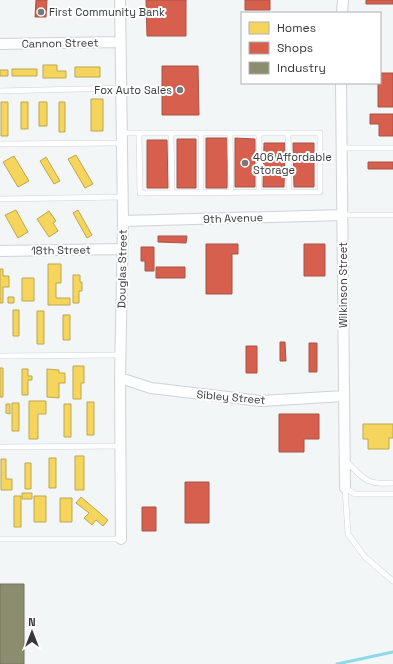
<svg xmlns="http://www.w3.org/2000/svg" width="393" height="664" font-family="'Space Grotesk',sans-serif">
<rect width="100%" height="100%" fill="#f2f6f7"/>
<path fill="#f6d55c" stroke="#bca651" d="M43,65H57V71H66V78H43Z
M75,67H100V77H75Z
M12,69H37V76H12Z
M0,70H8V76H0Z
M91,99H103V131H91Z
M1,102H8V136H1Z
M21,102H28V129H21Z
M39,102H47V126H39Z
M59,102H65V132H59Z
M76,155L93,184L85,188L68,159Z
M14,156L29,181L18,187L3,162Z
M46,157L60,181L54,184L40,161Z
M16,210L28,232L18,238L5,215Z
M78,210L92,235L87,238L73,213Z
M49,211L56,221L53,223L58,231L49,237L37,219Z
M48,264H61V283H56V298H70V305H48Z
M0,269H3V276H9V287H3V303H0Z
M73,275H80V282H82V291H79V303H73Z
M22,278H34V301H22Z
M8,297H14V303H8Z
M13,310H19V336H13Z
M37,311H44V344H37Z
M63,315H70V340H63Z
M73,366H84V383H81V399H73Z
M0,368H3V397H0Z
M22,369H28V376H32V380H28V395H22Z
M47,369L59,370V373H65V383H59V398L47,397Z
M29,401H46V414H38V439H29Z
M87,402H94V435H87Z
M12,403H19V431H12Z
M6,404H10V414L6,413Z
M64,404H71V437H64Z
M363,424H393V438H389V449H368V439H363Z
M75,456H84V490H75Z
M49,458H56V488H49Z
M1,459H6V479H12V490H1Z
M25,463H31V489H25Z
M22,493H32V499H22Z
M14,496H21V527H14Z
M34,496H46V522H34Z
M81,497L108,520L103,526L96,520L92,525L84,518L89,513L76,503Z
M60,498H72V522H60Z"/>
<path fill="#d6604d" stroke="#a65447" d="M36,0H47L46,17H35Z
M146,0H186V36H147Z
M245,0H270V10H245Z
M366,0H393V4H366Z
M162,66H198L199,115H162Z
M380,73H393V107H378V83H380Z
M370,114H393V136H379V124H370Z
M206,138H228L227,188H206Z
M235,138L255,139V187H235Z
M177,139H196V188H177Z
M147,140H167L168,188H147Z
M264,143H285L284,187H263Z
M293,143H314V187H294Z
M368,162H393V169H368Z
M158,236H187L186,243L158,242Z
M206,244H238V254H232V294H206Z
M304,244H325V276H304Z
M141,247H154V271H145V261H141Z
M156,267H185V278H156Z
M280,342H285L286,361H280Z
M309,343H317V372H309Z
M246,346H257V373H246Z
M279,414H319V439H304V452H279Z
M185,482H209V523H185Z
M142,507H156V531H142Z"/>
<path fill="#8c8c6e" stroke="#72725e" d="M0,584H24V664H0Z"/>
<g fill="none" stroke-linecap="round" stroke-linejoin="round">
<path stroke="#8cd9e7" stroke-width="3" d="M337,664L393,652"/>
<defs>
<path id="service" d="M0,91L121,88
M122,133H320V192L140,193L139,133
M171,133L172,193
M201,133V193
M230,133L231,193
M259,133V192
M288,133L289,192
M0,144L122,143
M342,148H393
M0,199L122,197
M343,215H393
M0,356L121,355
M0,447L121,446
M345,460C364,479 365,485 393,483
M345,488L348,534L365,557L393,581
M345,488L355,494H393
M0,539H121"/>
<path id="minor" d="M120,0L123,221L120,378L121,539
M342,13L343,0
M0,44L120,42
M341,83L345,488
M123,221L343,215
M0,251L122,249
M120,378L151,388L261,401L344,396"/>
</defs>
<use href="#service" stroke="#d0d3d4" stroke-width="6"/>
<use href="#minor" stroke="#d0d3d4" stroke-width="12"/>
<use href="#service" stroke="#fdfefe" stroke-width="5"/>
<use href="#minor" stroke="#fdfefe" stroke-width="10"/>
</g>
<g fill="#777a7b" stroke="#fff" stroke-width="1.5">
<circle cx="41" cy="12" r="4"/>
<circle cx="180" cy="90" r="4"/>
<circle cx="245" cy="163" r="4"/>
</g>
<g text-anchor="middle" stroke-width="4" stroke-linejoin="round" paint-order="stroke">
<g font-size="11" fill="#353738" stroke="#fff" text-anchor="start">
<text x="49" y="16">First Community Bank</text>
<text x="172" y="94" text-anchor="end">Fox Auto Sales</text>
<text x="253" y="161">406 Affordable<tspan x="253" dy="13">Storage</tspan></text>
</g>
<g font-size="11" fill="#353738" stroke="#fff">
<text transform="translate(60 43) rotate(-1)" y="4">Cannon Street</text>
<text transform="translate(233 218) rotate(-2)" y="4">9th Avenue</text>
<text transform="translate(61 250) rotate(-1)" y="4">18th Street</text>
<text transform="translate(122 269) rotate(-89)" y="4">Douglas Street</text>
<text transform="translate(343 285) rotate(-90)" y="4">Wilkinson Street</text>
<text transform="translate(231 397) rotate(5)" y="4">Sibley Street</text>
</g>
</g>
<rect x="241" y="12" width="140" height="72" fill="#ffffff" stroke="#aeafaf"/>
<rect x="249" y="22" width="20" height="12" fill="#f6d55c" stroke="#aeafaf"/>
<text x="277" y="32" font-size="12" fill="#353738">Homes</text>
<rect x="249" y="42" width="20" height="12" fill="#d6604d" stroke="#aeafaf"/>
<text x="277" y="52" font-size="12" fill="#353738">Shops</text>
<rect x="249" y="62" width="20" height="12" fill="#8c8c6e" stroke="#aeafaf"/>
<text x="277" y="72" font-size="12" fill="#353738">Industry</text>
<g transform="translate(32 632)" stroke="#ffffff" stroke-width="3" paint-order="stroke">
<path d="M0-3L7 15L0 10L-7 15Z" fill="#353738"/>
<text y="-6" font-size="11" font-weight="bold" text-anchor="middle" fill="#353738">N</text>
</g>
</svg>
